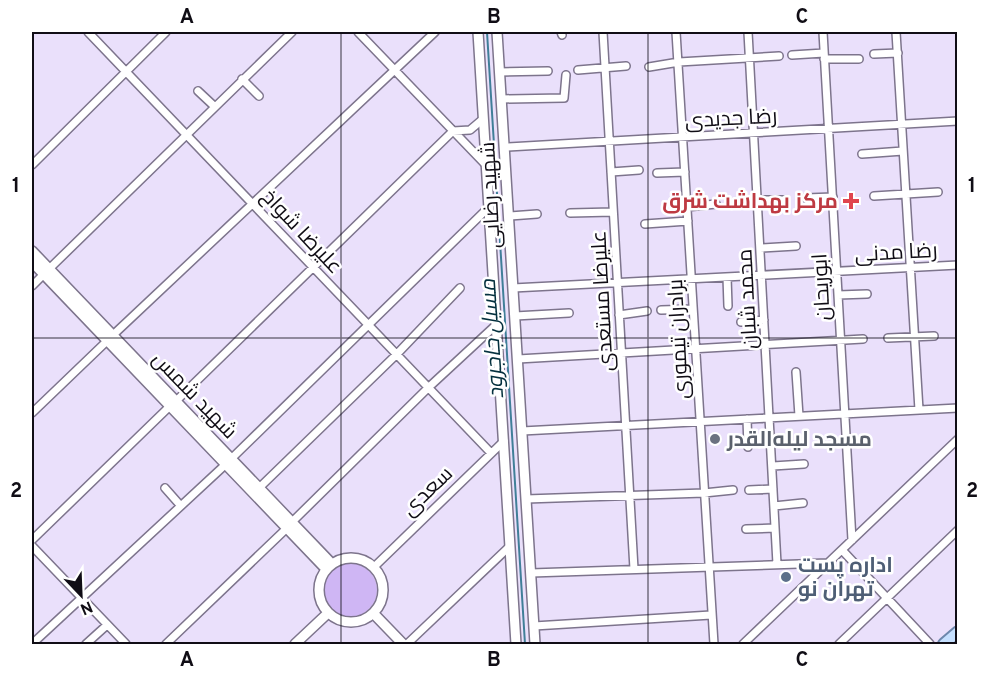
<svg xmlns="http://www.w3.org/2000/svg" width="989" height="676" font-family="Overpass,Cairo,sans-serif">
<rect width="100%" height="100%" fill="#eae0fb"/>
<path fill="#cfb6f4" d="M323 590a27 27 0 1 1 54 0a27 27 0 1 1-54 0Z"/>
<g fill="none" stroke-linecap="round" stroke-linejoin="round">
<path stroke="#407f98" stroke-width="2" d="M487,32L525,644"/>
<defs>
<path id="lane" d="M956,644L958,643"/>
<path id="street" d="M88,32L491,453
M358,32L486,165
M561,32L562,35
M603,32L634,569
M676,32L714,644
M748,32L777,564
M823,32L852,540
M896,32L919,410
M874,54L898,53
M792,55L824,53
M824,59H859
M649,67L679,62L779,56
M578,70L626,66
M500,72L548,71
M242,79L259,96
M198,91L214,106
M502,99L564,98L566,75
M506,147L958,121
M862,154L903,151
M32,165L166,32
M611,172L639,170
M657,173L685,172
M874,196L938,192
M806,198L833,197
M758,200H784
M687,207L716,204
M570,213L613,212
M510,216L537,214
M645,224L688,221
M760,248L796,246
M49,269L292,32
M727,277L728,306
M32,286L44,274
M513,288L958,265
M838,295L867,294
M661,310L693,309
M619,315L647,311
M515,316L569,313
M741,322L764,320
M113,335L435,32
M888,338L934,336
M518,359L863,339
M796,372L799,416
M176,401L453,131L470,130L483,119
M32,413L107,341
M747,419L748,447
M522,431L958,408
M231,459L488,208
M773,466L804,464
M165,488L180,505
M259,488L396,355L460,288
M749,490L773,489
M526,499L704,493L733,490
M774,506L803,503
M292,522L429,387L496,325
M746,529L775,528
M32,540L169,407
M32,546L126,644
M842,550L930,644
M374,567L504,441
M531,573L828,563
M534,626L711,615
M32,644L225,465
M86,644L107,625
M166,644L286,529
M407,644L510,546
M743,644L958,439
M839,644L958,530"/>
<path id="secondary" d="M478,32L516,644
M497,32L535,644
M32,251L332,564
M32,262L326,569
M319 590a32 32 0 1 1 64 0a32 32 0 1 1-64 0Z
M374,614L403,644
M295,644L328,613"/>
<path id="primary" d="M944,644L958,632"/>
</defs>
<use href="#lane" stroke="#7d748c" stroke-width="6"/>
<use href="#street" stroke="#7d748c" stroke-width="10"/>
<use href="#secondary" stroke="#7d748c" stroke-width="12"/>
<use href="#primary" stroke="#6d87ac" stroke-width="14"/>
<use href="#lane" stroke="#fff" stroke-width="3"/>
<use href="#street" stroke="#fff" stroke-width="7"/>
<use href="#secondary" stroke="#fff" stroke-width="9"/>
<use href="#primary" stroke="#c5dffe" stroke-width="10"/>
</g>
<path fill="none" stroke="#100d15" stroke-width="1.5" stroke-opacity="0.55" d="M341,32V644M648,32V644M32,338H958"/>
<path fill="#e0444e" stroke="#fff" stroke-width="2" d="M848 192h6v6h6v6h-6v6h-6v-6h-6v-6h6z"/>
<circle fill="#6b7280" stroke="#fff" stroke-width="2" cx="715" cy="439" r="6"/>
<circle fill="#5c6f8a" stroke="#fff" stroke-width="2" cx="786" cy="577" r="6"/>
<g text-anchor="middle" stroke-width="5" stroke-linejoin="round" paint-order="stroke">
<g font-size="21" fill="#100d15" stroke="#fff">
<text transform="translate(731 118) rotate(-3)" y="7">رضا جدیدی</text>
<text transform="translate(490 195) rotate(-93)" y="7">شهید رضایی</text>
<text transform="translate(302 231) rotate(47)" y="7">علیرضا شواخ</text>
<text transform="translate(896 252) rotate(-3)" y="7">رضا مدنی</text>
<text transform="translate(821 287) rotate(-93)" y="7">ابوریحان</text>
<text transform="translate(747 299) rotate(-93)" y="7">محمد شبان</text>
<text transform="translate(602 301) rotate(-93)" y="7">علیرضا مستعدی</text>
<text transform="translate(678 339) rotate(-93)" y="7">برادران تیموری</text>
<text transform="translate(195 395) rotate(46)" y="7">شهید شمس</text>
<text transform="translate(427 491) rotate(-44)" y="7">سعدی</text>
</g>
<g font-size="21" font-weight="bold" fill="#be3a42" stroke="#fff" text-anchor="end">
<text x="838" y="208">مرکز بهداشت شرق</text>
</g>
<g font-size="21" font-weight="bold" fill="#5b616d" stroke="#fff" text-anchor="start">
<text x="727" y="446">مسجد لیله‌القدر</text>
</g>
<g font-size="21" font-weight="bold" fill="#4e5e75" stroke="#fff" text-anchor="start">
<text x="798" y="572">اداره پست<tspan x="798" dy="24">تهران نو</tspan></text>
</g>
<g font-size="22" font-style="italic" fill="#04303e" stroke="#fff">
<text transform="translate(491 339) rotate(-94)" y="8">مسیل جاجرود</text>
</g>
</g>
<rect width="989" height="676" fill="none" stroke="#ffffff" stroke-width="66"/>
<g transform="translate(81 595) rotate(157)" stroke="#ffffff" stroke-width="4.5" paint-order="stroke">
<path d="M0-4.5L10 22L0 15L-10 22Z" fill="#100d15"/>
<text y="-9" font-size="16" font-weight="bold" text-anchor="middle" fill="#100d15">N</text>
</g>
<rect x="33" y="33" width="923" height="610" fill="none" stroke="#100d15" stroke-width="2"/>
<g font-size="20" text-anchor="middle" font-weight="bold" fill="#100d15">
<text x="187" y="23">A</text>
<text x="494" y="23">B</text>
<text x="802" y="23">C</text>
<text x="16" y="192">1</text>
<text x="972" y="192">1</text>
<text x="16" y="497">2</text>
<text x="972" y="497">2</text>
<text x="187" y="666">A</text>
<text x="494" y="666">B</text>
<text x="802" y="666">C</text>
</g>
</svg>
